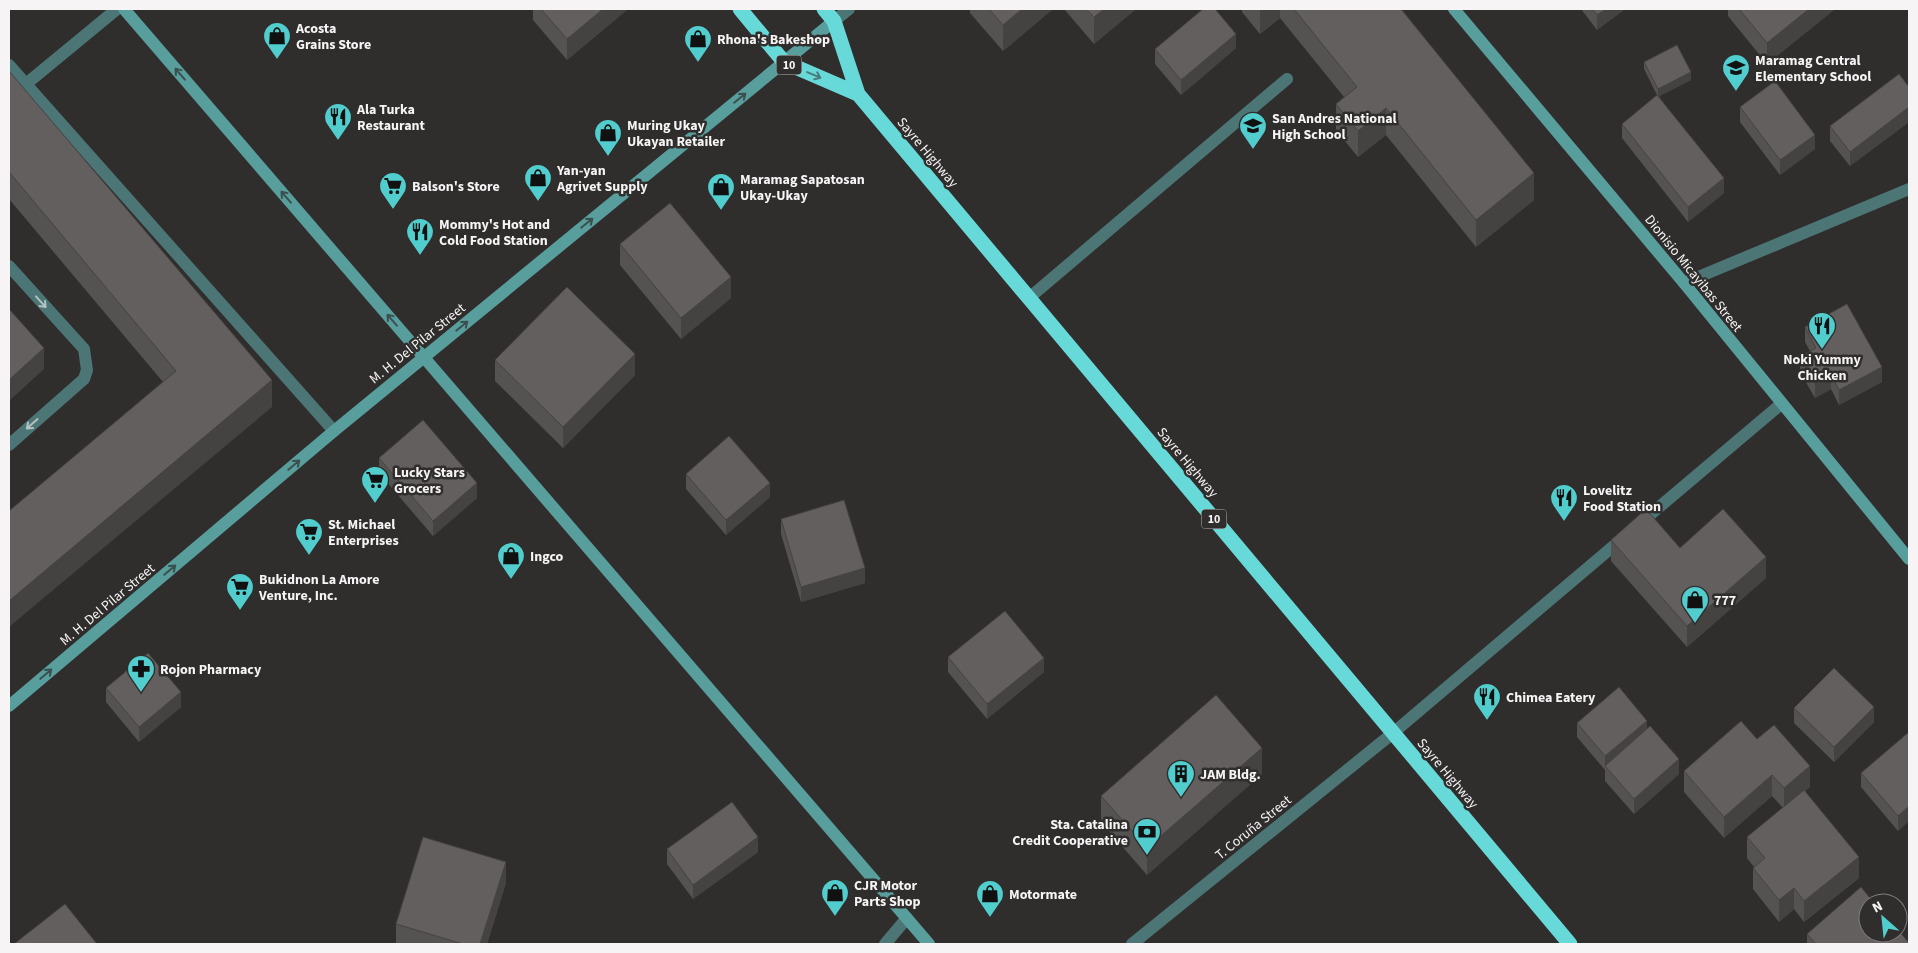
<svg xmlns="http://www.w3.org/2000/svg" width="1918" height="953" font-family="'Source Sans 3',sans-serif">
<rect width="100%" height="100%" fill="#302d2d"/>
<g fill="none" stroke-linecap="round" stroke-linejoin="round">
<path stroke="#4c7675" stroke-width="12" d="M9,65L334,431
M26,84L117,9
M9,266L84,349L87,370L84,379L9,445
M1029,298L1287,79
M885,944L907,918"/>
<path stroke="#4c7675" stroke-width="12" d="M834,21L849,9
M1684,283L1909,189
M1638,525L1781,404
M1132,944L1393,733L1623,538"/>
<path stroke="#589e9d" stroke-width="12" d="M124,9L929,944
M1454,9L1684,283L1909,559
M9,706L334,431L834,21"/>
<path stroke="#67d9d8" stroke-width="15" d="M740,9L784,62L858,94
M824,9L834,21L858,94L1570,944"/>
</g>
<path fill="#555252" d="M533,9H628L567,60L533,20Z
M970,9H1053L1003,51L970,13Z
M1064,9H1136L1094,44Z
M1242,9H1401L1534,200L1476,247L1386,135L1358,157L1336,130V104L1344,97L1280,18L1260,34L1242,12Z
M1581,9H1625L1597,30Z
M1728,9H1835L1767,64L1728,16Z
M1236,48L1181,95L1155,64V49Z
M1644,62L1691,80L1659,96L1724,193L1688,222L1622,138V124L1657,95L1644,69Z
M9,71L272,407L163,382L9,199Z
M1909,87V122L1850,166L1830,141V126Z
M1740,107L1815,149L1780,175L1740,122Z
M620,244L731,298L681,339L620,265Z
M1805,327L1882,382L1839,405L1831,389L1815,398L1800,372V357L1810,351L1805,342Z
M495,360L635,375L563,448L495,381Z
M379,458L477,498L433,536L379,473Z
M686,474L770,497L726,535L686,489Z
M781,519L865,583L801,602L781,534Z
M1611,540L1680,548L1766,578L1687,647L1611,561Z
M948,657L1044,672L987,719L948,672Z
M106,688L181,707L139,742L106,702Z
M1794,708L1874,722L1834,762L1794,723Z
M1577,723L1647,729L1679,774L1634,814L1605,781V770L1577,737Z
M1909,732V821L1898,831L1861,787V773Z
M1757,739L1810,787L1805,791L1859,878L1804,922L1794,909L1779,922L1753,889V868L1754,867L1747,858V837L1783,808L1772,796L1724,838L1684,792V771Z
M1262,774L1147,875L1101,822V796Z
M667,849L758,852L693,899L667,864Z
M506,883L487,944H396V924Z
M1807,934L1909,944H1807Z"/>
<path fill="#454242" d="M603,9H628L567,60V39Z
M1022,9H1053L1003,51V25Z
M1104,9H1136L1094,44V17Z
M1260,9H1280V18L1260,34Z
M1606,9H1625L1597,30V15Z
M1809,9H1835L1767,64V43Z
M1236,34V48L1181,95V80Z
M1691,72V80L1658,97V89Z
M1909,107V122L1850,166V152Z
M1386,108V135L1358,157V131Z
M1815,135V149L1780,175V160Z
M1534,173V200L1476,247V220Z
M1724,178V193L1688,222V207Z
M731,277V298L681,339V318Z
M44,348V369L9,401V380Z
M635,354V375L563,448V427Z
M1882,367V382L1839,405V390Z
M1831,375V389L1815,398V383Z
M272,380V407L9,627V601Z
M477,483V498L433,536V521Z
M770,483V497L726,535V520Z
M1766,557V578L1687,647V626Z
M865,568V583L801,602V587Z
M1044,658V672L987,719V704Z
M181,692V707L139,742V727Z
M1874,707V722L1834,762V747Z
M1647,721V736L1605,767V756Z
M1262,748V774L1147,875V848Z
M1679,759V774L1634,814V799Z
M1810,766V787L1784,810V788Z
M1772,775V796L1724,838V817Z
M1909,806V821L1898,831V816Z
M758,837V852L693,899V885Z
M1859,857V878L1804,922V901Z
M506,862V883L487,944H480Z
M1794,888V909L1779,922V900Z"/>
<path fill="#635f5f" stroke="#454242" d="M541,9H603L567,39Z
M989,9H1022L1003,25Z
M1086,9H1104L1094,17Z
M1203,9H1215L1236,34L1181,80L1155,49Z
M1294,9H1401L1534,173L1476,220L1386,108L1358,131L1336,104L1357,87Z
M1592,9H1606L1597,15Z
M1739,9H1809L1767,43Z
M1677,45L1691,72L1658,89L1644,62Z
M9,71L272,380L9,601V511L176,371L9,172Z
M1899,74L1909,87V107L1850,152L1830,126Z
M1775,81L1815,135L1780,160L1740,107Z
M1657,95L1724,178L1688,207L1622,124Z
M670,203L731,277L681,318L620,244Z
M567,287L635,354L563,427L495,360Z
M1847,304L1882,367L1839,390L1831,375L1815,383L1800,357L1816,348L1805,327Z
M9,309L44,348L9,380Z
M423,420L477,483L433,521L379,458Z
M729,436L770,483L726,520L686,474Z
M844,500L865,568L801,587L781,519Z
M1646,509L1680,548L1723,509L1766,557L1687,626L1611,540Z
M1005,611L1044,658L987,704L948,657Z
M148,653L181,692L139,727L106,688Z
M1834,668L1874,707L1834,747L1794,708Z
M1619,687L1647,721L1605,756L1577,723Z
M1216,695L1262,748L1147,848L1101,796Z
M1741,721L1757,739L1774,725L1810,766L1784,788L1772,775L1724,817L1684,771Z
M1650,726L1679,759L1634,799L1605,766Z
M1909,732V806L1898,816L1861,773Z
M1804,790L1859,857L1804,901L1794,888L1779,900L1753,868L1765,858L1747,837Z
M732,802L758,837L693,885L667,849Z
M423,837L506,862L480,944H463L396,924Z
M1861,887L1874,903H1868V933H1898V930L1909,943V944H1816L1807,934Z
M65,904L97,944H14Z"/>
<defs><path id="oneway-shaft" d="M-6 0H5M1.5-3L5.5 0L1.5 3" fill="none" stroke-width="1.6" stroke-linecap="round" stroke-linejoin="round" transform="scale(1.25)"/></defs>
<g stroke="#3c4f4f">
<use href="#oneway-shaft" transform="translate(180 74) rotate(-131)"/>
<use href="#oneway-shaft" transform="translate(740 98) rotate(-39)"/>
<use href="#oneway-shaft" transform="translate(286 197) rotate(-131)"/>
<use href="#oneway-shaft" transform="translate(587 223) rotate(-39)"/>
<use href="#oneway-shaft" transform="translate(392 320) rotate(-131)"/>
<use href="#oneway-shaft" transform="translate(462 326) rotate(-39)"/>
<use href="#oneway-shaft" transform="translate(294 465) rotate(-40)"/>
<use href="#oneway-shaft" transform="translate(170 570) rotate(-40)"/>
<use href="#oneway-shaft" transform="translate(46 674) rotate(-40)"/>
</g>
<use stroke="#497a7a" href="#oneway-shaft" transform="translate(814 75) rotate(23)"/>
<g stroke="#b2c2c1">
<use href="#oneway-shaft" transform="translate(41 302) rotate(48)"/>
<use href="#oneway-shaft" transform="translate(32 424) rotate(139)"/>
</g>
<defs>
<symbol id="shop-pin" viewBox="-11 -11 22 30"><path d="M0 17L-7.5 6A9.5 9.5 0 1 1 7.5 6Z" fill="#52cdcd" stroke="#302d2d"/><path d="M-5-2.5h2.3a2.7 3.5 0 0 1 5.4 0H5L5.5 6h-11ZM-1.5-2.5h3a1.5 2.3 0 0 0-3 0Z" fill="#111"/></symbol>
<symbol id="school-pin" viewBox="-11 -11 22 30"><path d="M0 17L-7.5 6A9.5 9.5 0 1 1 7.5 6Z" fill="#52cdcd" stroke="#302d2d"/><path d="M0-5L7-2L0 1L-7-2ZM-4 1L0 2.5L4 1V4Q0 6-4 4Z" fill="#111"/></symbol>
<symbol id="restaurant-pin" viewBox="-11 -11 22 30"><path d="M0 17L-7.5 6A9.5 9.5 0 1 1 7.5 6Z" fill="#52cdcd" stroke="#302d2d"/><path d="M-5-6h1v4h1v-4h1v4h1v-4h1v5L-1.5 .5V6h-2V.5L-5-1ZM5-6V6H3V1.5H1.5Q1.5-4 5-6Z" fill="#111"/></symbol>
<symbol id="supermarket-pin" viewBox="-11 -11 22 30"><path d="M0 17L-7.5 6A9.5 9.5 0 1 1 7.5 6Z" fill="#52cdcd" stroke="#302d2d"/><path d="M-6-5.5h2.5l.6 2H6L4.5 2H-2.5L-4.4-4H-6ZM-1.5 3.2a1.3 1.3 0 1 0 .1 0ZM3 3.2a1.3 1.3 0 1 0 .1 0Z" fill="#111"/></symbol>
<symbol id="pharmacy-pin" viewBox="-11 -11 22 30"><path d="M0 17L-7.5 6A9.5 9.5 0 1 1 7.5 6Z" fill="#52cdcd" stroke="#302d2d"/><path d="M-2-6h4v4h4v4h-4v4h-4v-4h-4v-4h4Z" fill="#111"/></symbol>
<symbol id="building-pin" viewBox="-11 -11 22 30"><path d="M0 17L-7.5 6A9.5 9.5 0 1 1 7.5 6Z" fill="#52cdcd" stroke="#302d2d"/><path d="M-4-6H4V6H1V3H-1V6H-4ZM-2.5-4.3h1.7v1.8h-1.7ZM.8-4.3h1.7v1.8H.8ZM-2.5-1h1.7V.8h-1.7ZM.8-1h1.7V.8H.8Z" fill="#111"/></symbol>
<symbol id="bank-pin" viewBox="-11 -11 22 30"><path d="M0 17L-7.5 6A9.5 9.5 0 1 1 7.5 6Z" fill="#52cdcd" stroke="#302d2d"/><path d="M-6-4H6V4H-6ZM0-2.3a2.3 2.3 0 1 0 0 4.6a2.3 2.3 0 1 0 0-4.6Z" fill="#111"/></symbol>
</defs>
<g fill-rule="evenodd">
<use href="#shop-pin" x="261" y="20" width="32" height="43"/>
<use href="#shop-pin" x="682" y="23" width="32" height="43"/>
<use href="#school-pin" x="1720" y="52" width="32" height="43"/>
<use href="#restaurant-pin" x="322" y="101" width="32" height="43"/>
<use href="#school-pin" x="1237" y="110" width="32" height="43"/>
<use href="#shop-pin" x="592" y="117" width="32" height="43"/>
<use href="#shop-pin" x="522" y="162" width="32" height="43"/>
<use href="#supermarket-pin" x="377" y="170" width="32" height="43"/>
<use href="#shop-pin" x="705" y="171" width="32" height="43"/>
<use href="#restaurant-pin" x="404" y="216" width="32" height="43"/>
<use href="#restaurant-pin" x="1806" y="310" width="32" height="43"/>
<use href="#supermarket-pin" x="359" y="464" width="32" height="43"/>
<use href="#restaurant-pin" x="1548" y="482" width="32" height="43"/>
<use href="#supermarket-pin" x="293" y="516" width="32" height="43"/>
<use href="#shop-pin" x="495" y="540" width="32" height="43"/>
<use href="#supermarket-pin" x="224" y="571" width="32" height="43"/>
<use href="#shop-pin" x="1679" y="584" width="32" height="43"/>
<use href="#pharmacy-pin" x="125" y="653" width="32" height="43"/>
<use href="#restaurant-pin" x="1471" y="681" width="32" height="43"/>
<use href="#building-pin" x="1165" y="758" width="32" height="43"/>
<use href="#bank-pin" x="1131" y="816" width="32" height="43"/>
<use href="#shop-pin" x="819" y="877" width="32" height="43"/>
<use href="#shop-pin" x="974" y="878" width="32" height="43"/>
</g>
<g text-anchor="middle" stroke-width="5" stroke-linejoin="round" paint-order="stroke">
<g fill="#302d2d" stroke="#bbb8b8" stroke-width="1">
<rect x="776.5" y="55.5" width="25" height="19" rx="4"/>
<rect x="1201.5" y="509.5" width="25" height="19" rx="4"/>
</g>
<g font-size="12" font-weight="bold" fill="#f6f4f4">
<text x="789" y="69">10</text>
<text x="1214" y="523">10</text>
</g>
<g font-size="14" font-weight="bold" fill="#f6f4f4" stroke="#302d2d" text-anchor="start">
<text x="296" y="33">Acosta<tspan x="296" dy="16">Grains Store</tspan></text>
<text x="717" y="44">Rhona's Bakeshop</text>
<text x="1755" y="65">Maramag Central<tspan x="1755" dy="16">Elementary School</tspan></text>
<text x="357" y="114">Ala Turka<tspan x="357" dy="16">Restaurant</tspan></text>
<text x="1272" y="123">San Andres National<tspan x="1272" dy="16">High School</tspan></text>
<text x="627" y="130">Muring Ukay<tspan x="627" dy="16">Ukayan Retailer</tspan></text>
<text x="557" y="175">Yan-yan<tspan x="557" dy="16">Agrivet Supply</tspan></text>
<text x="740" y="184">Maramag Sapatosan<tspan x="740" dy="16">Ukay-Ukay</tspan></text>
<text x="412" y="191">Balson's Store</text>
<text x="439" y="229">Mommy's Hot and<tspan x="439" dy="16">Cold Food Station</tspan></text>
<text x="1822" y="364" text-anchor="middle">Noki Yummy<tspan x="1822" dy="16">Chicken</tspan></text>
<text x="394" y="477">Lucky Stars<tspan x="394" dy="16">Grocers</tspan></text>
<text x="1583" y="495">Lovelitz<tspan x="1583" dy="16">Food Station</tspan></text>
<text x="328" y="529">St. Michael<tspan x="328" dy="16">Enterprises</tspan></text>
<text x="530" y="561">Ingco</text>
<text x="259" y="584">Bukidnon La Amore<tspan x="259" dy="16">Venture, Inc.</tspan></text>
<text x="1714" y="605">777</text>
<text x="160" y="674">Rojon Pharmacy</text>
<text x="1506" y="702">Chimea Eatery</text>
<text x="1200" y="779">JAM Bldg.</text>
<text x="1128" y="829" text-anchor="end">Sta. Catalina<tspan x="1128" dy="16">Credit Cooperative</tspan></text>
<text x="854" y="890">CJR Motor<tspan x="854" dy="16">Parts Shop</tspan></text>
<text x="1009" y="899">Motormate</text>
</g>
<g font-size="14" fill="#f6f4f4" stroke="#302d2d">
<text transform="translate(928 152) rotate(50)" y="5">Sayre Highway</text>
<text transform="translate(1694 273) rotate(51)" y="5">Dionisio Micayibas Street</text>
<text transform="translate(417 343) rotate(-39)" y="5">M. H. Del Pilar Street</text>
<text transform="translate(1188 462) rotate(50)" y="5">Sayre Highway</text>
<text transform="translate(107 604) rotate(-40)" y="5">M. H. Del Pilar Street</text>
<text transform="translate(1448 773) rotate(50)" y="5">Sayre Highway</text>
<text transform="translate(1253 827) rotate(-39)" y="5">T. Coruña Street</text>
</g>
</g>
<rect width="1918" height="953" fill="none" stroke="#f6f4f4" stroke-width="20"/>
<g transform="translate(1883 918) rotate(333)"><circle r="24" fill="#302d2d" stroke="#7f7d7d"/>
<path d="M0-4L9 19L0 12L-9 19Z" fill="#52cdcd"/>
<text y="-8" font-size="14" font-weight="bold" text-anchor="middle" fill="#f6f4f4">N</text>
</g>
</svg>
